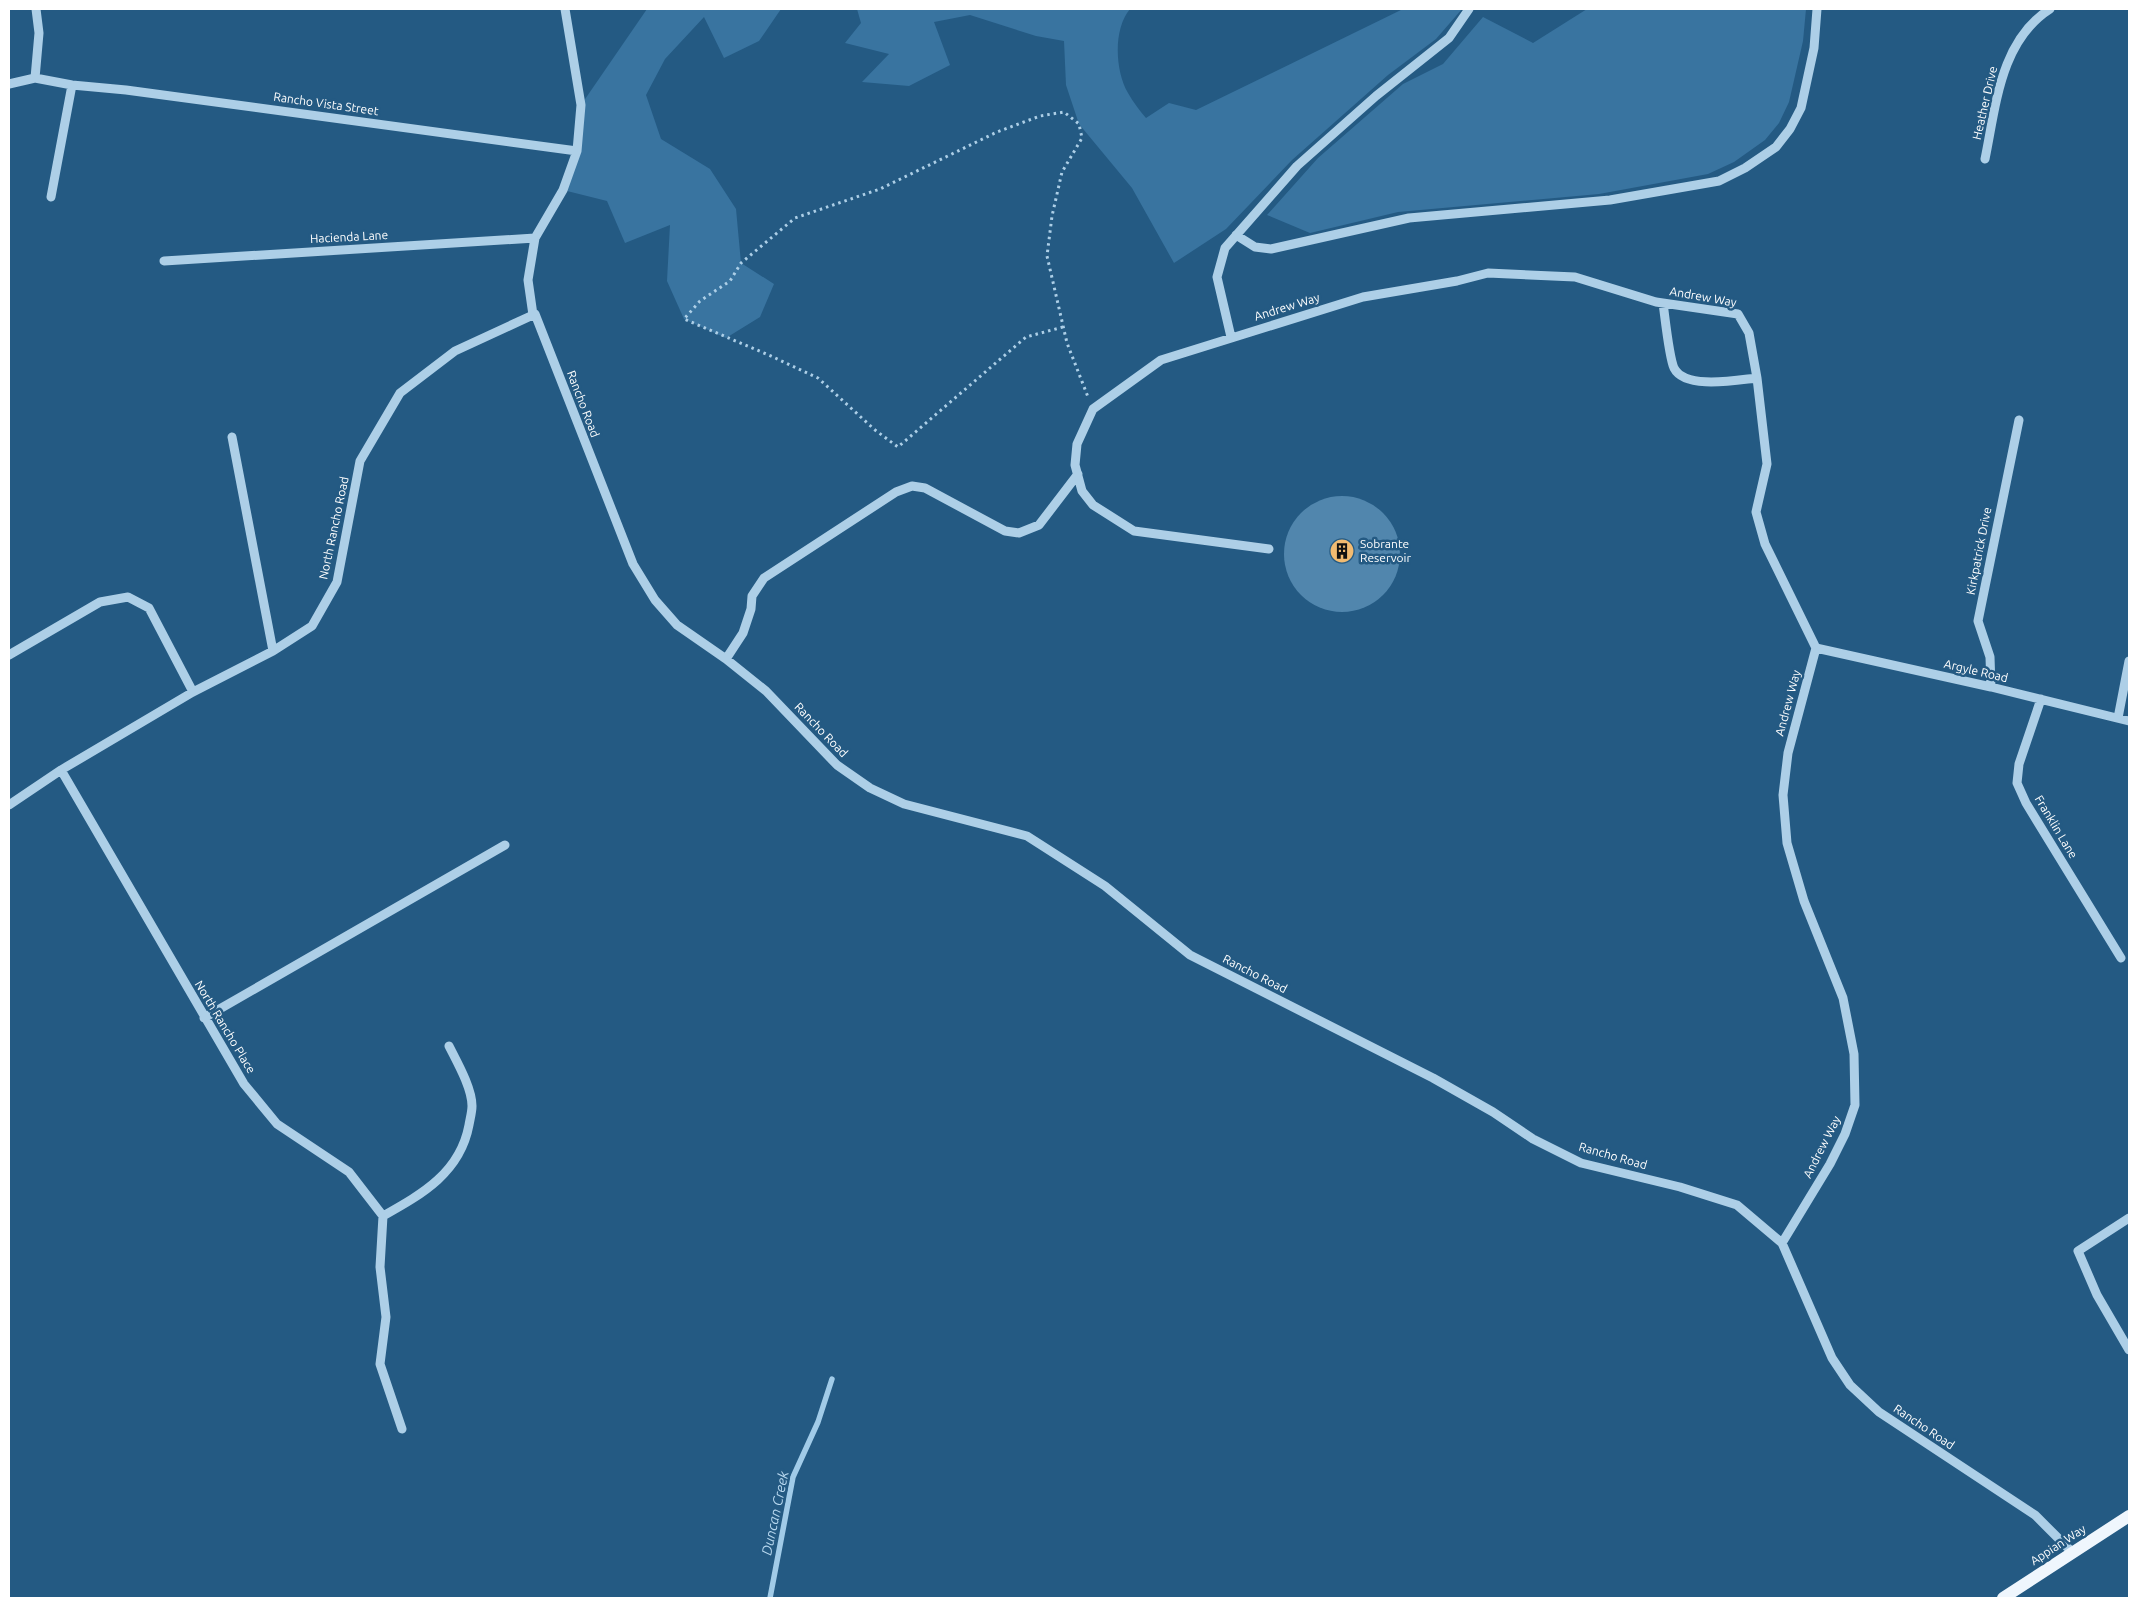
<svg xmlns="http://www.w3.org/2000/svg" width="2138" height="1607" font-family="Ubuntu,sans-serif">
<rect width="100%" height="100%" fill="#245a83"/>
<path fill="#3974a0" d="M647,9H781L759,41L724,58L704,17L665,59L646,95L661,139L710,169L736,209L741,263L774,284L760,317L726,338L684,319L667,281L670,225L625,243L607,201L563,190L577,151L581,105Z
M857,9H1130C1113,29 1115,71 1128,93C1133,102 1140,111 1146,118L1169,103L1196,110L1403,9H1462L1436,39L1388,75L1292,160L1226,229L1174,263L1132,188L1079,124L1066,85L1064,41L1036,36L970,15L934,22L950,65L909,86L862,82L889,54L845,43L861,23Z
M1587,9H1806L1803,41L1789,102L1779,123L1765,140L1734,162L1708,174L1599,194L1398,212L1310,233L1267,215L1318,158L1403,84L1443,64L1483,17L1533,43Z"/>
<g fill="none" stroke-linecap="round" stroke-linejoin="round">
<path stroke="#a1cbe8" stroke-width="5.5" d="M770,1598L793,1477L818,1422L832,1379"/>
</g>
<path fill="#5186ad" d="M1284 554a58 58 0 1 1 116 0a58 58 0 1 1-116 0Z"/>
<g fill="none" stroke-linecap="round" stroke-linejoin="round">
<path stroke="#adcfe7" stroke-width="3" stroke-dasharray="2.5 4" stroke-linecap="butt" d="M1063,327L1026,337L898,447L875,430L818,378L771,356L684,319L700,301L730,281L741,263L795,218L880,189L997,132L1040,116L1064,112L1079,124L1082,138L1062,172L1052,216L1047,256L1067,343L1088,397"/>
<path stroke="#adcfe7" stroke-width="9" d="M36,9L39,33L35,78L72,85L126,90L577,151
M9,84L35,78
M1985,159C1996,106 2000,41 2050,9
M51,197L72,85
M1236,235L1255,247L1271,249L1409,218L1610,200L1719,181L1745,168L1776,147L1790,129L1801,108L1814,48L1817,9
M164,261L535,238
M1663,303C1665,317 1669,357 1674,368C1685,390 1737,380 1757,378
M533,315L535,314L633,564L655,600L677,625L726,659L766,691L837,765L870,788L904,804L1027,836L1105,886L1190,955L1433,1078L1493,1112L1533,1139L1581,1163L1680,1187L1737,1205L1782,1243L1832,1358L1850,1385L1879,1412L2035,1515L2072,1552
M533,315L528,280L535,238L563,190L577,151L581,105L565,9
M1231,337L1217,277L1225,248L1297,166L1376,96L1449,38L1469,9
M232,437L273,651
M1269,549L1134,531L1093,505L1082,491L1075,465L1077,444L1093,409L1161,360L1363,297L1457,281L1488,273L1575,277L1656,302L1738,314L1749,333L1757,378L1767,464L1756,512L1765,544L1816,648L1788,753L1783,795L1787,843L1804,901L1843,998L1854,1054L1855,1105L1845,1134L1830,1164L1782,1243
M1816,648L1991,687L2129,721
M9,655L100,602L128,597L149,608L193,692
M726,659L743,633L751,609L752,596L764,578L896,492L912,486L925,488L1005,531L1019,533L1039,525L1078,474
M1991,687L1990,657L1978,621L2019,420
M2041,699L2019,764L2017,783L2026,803L2121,958
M2118,718L2129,661
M61,770L244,1084L277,1124L349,1172L383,1216L380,1267L386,1317L380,1364L402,1429
M9,805L61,770L193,692L273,651L312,626L337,582L360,461L400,393L455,351L533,315
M204,1018L505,845
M383,1216C422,1194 460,1173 469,1125C470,1119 472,1112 472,1106C472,1088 457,1062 449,1046
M2129,1218L2078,1251L2097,1295L2129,1350"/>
<path stroke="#eff6fd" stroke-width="12" d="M2003,1598L2129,1516"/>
</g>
<defs>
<symbol id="building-disc" viewBox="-11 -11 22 22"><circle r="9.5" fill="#f1bb71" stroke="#245a83"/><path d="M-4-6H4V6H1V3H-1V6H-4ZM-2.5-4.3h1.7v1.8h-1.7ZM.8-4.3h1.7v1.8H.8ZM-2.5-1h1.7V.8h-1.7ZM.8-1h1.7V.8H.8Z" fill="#111"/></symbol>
</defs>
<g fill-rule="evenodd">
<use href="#building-disc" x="1328" y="537" width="28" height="28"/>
</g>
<g text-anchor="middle" stroke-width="5" stroke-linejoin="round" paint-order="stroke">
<g font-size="12" fill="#fff" stroke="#245a83">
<text transform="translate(1985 103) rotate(-77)" y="4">Heather Drive</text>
<text transform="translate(326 104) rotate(8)" y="4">Rancho Vista Street</text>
<text transform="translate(349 237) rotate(-3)" y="4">Hacienda Lane</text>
<text transform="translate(1703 297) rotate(10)" y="4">Andrew Way</text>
<text transform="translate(1287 307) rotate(-17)" y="4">Andrew Way</text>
<text transform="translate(583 404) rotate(69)" y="4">Rancho Road</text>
<text transform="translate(334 528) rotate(-78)" y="4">North Rancho Road</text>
<text transform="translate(1979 551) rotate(-79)" y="4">Kirkpatrick Drive</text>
<text transform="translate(1976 671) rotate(13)" y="4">Argyle Road</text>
<text transform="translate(1788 703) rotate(-75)" y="4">Andrew Way</text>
<text transform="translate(821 730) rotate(46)" y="4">Rancho Road</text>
<text transform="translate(2056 827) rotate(59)" y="4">Franklin Lane</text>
<text transform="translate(1255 974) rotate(27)" y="4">Rancho Road</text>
<text transform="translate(225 1027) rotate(59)" y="4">North Rancho Place</text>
<text transform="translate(1822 1147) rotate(-63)" y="4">Andrew Way</text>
<text transform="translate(1613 1156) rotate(16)" y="4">Rancho Road</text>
<text transform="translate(1924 1427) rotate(34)" y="4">Rancho Road</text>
<text transform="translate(2058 1545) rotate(-33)" y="4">Appian Way</text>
</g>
<g font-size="12" fill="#fff" stroke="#245a83" text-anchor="start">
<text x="1360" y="548">Sobrante<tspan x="1360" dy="14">Reservoir</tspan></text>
</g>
<g font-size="14" font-style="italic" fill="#b8d8ef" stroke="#245a83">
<text transform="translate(775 1513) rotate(-78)" y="5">Duncan Creek</text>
</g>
</g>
<rect width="2138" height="1607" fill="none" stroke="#ffffff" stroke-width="20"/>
</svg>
